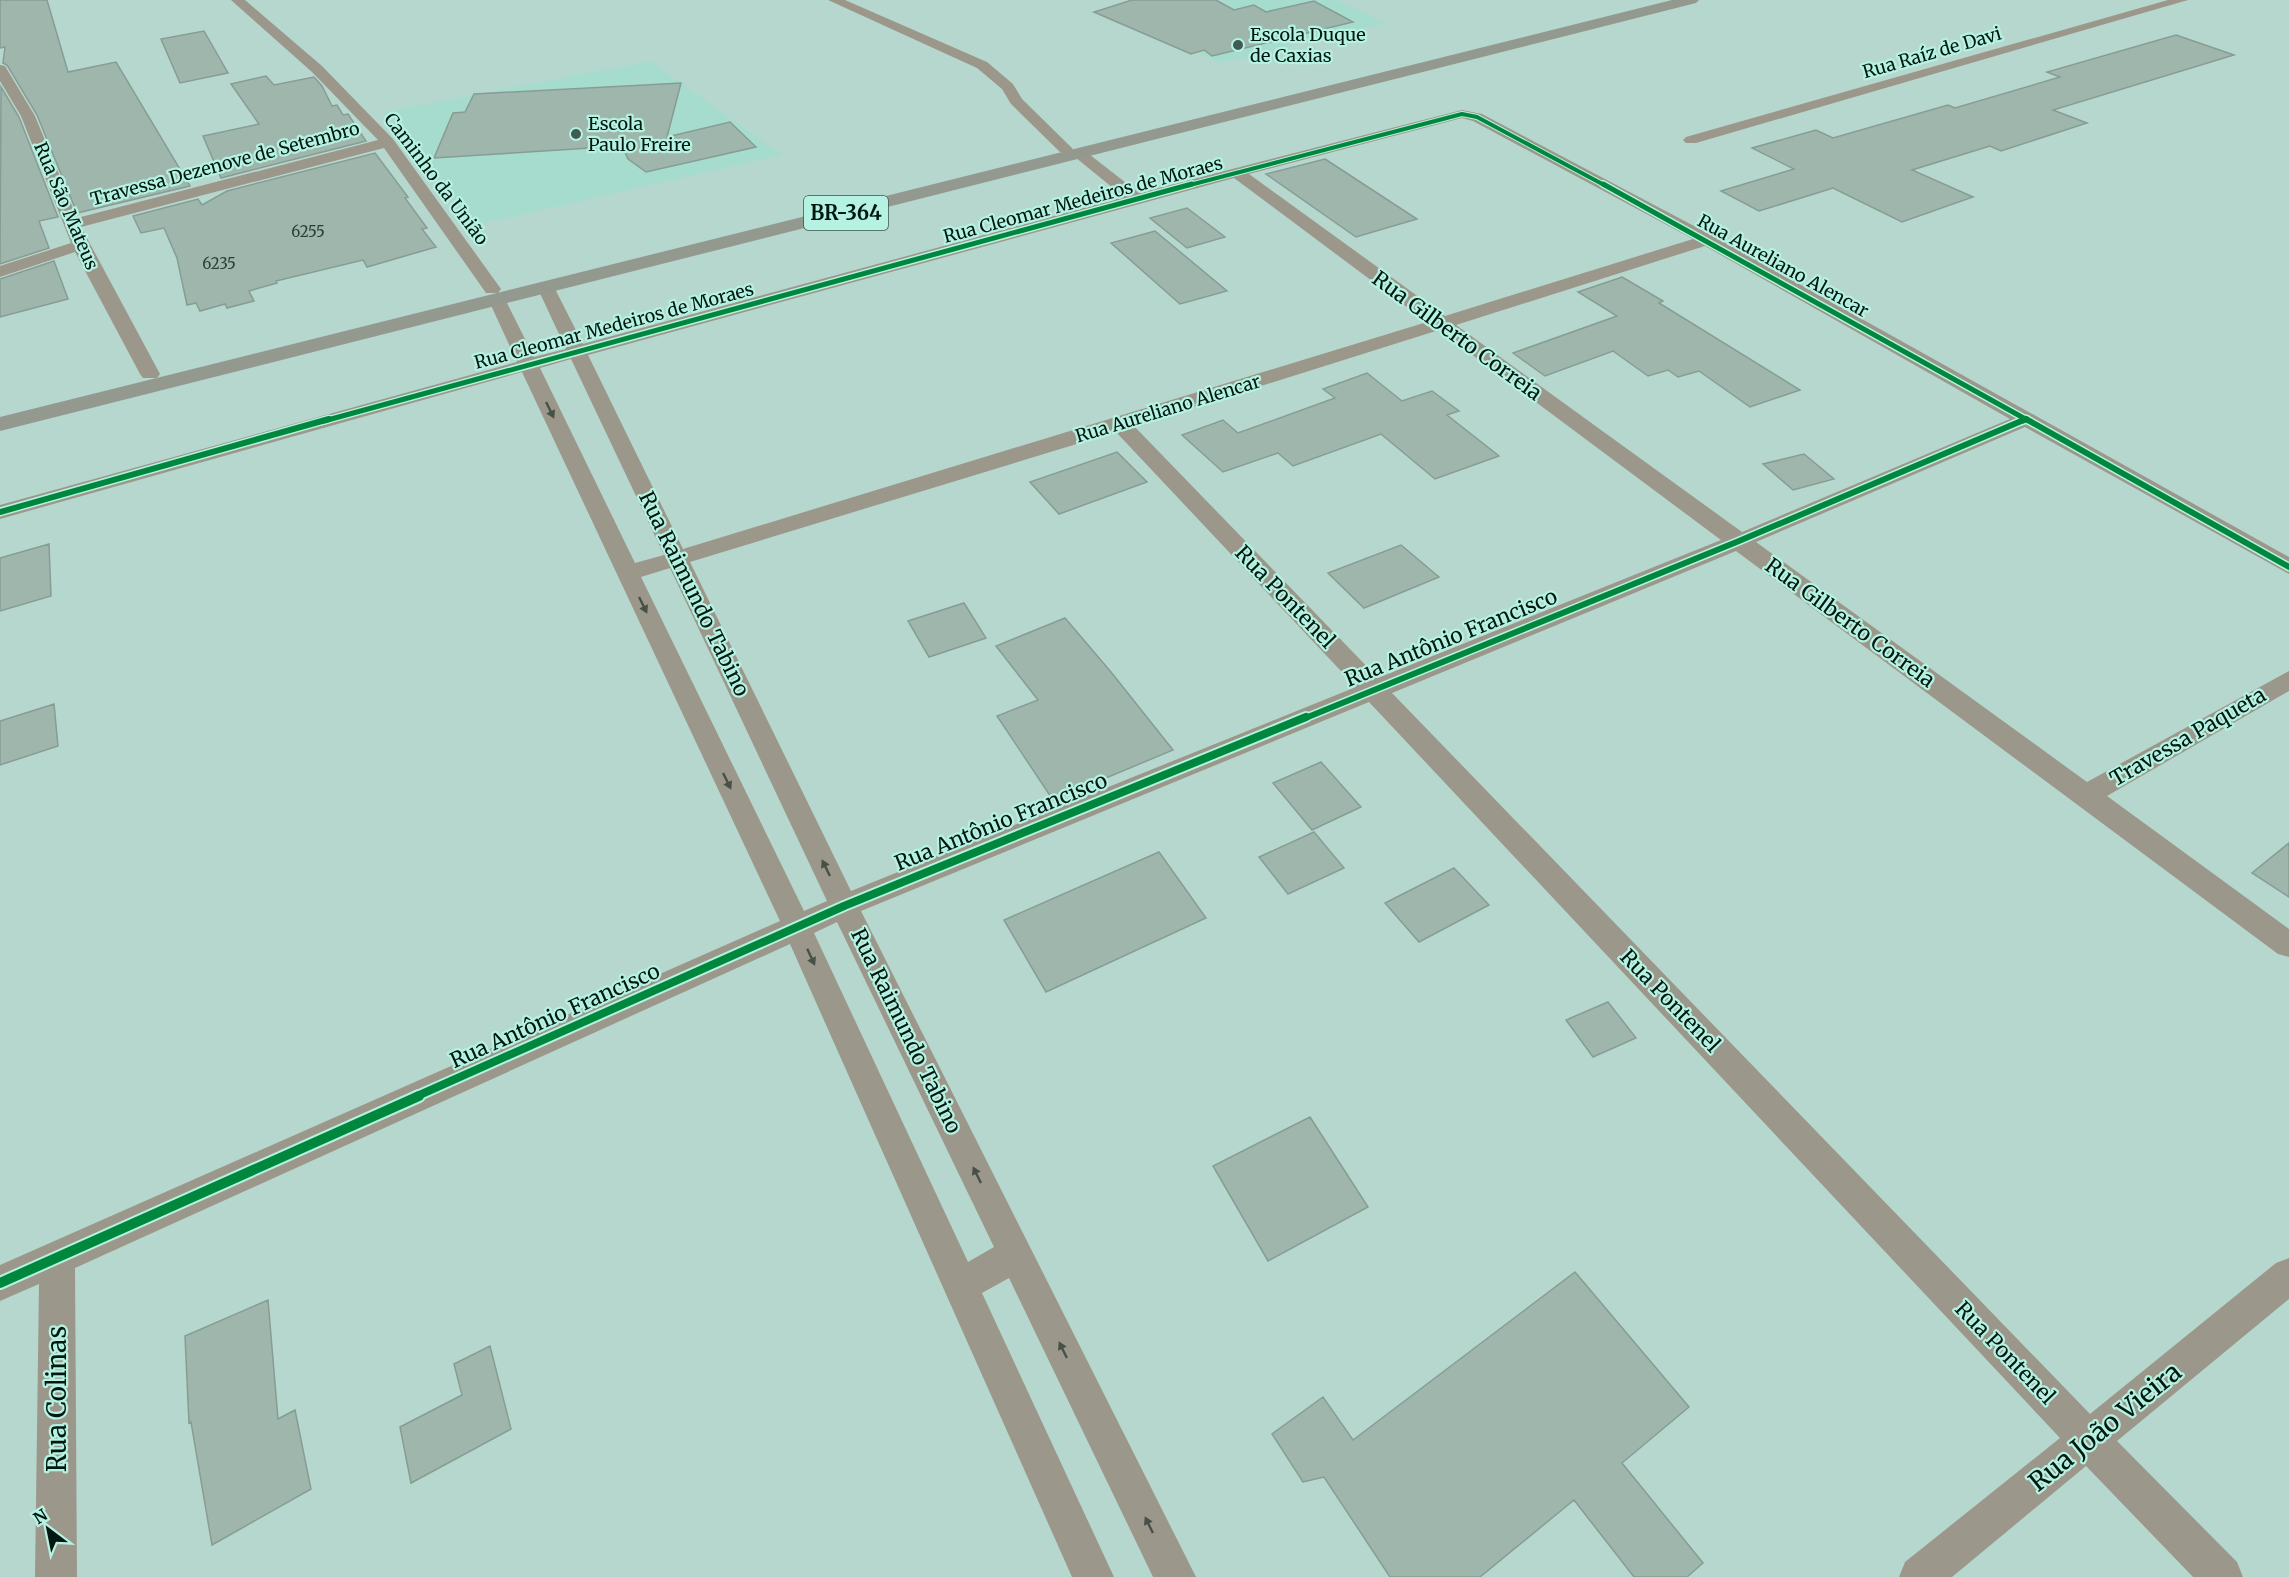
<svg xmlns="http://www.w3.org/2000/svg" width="2289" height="1577" font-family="Merriweather,serif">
<rect width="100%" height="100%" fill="#b6d7ce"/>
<path fill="#a6dccd" d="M1226,0H1337L1386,23L1220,63L1140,26Z
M650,61L782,155L472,226L384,112Z"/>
<path fill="#9eb6ac" stroke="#869d94" stroke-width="1.5" d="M0,0H47L68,72L116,62L190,186L77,213L37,115L7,65L3,63L5,47L0,48Z
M1132,0H1216L1234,10L1254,5L1266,12L1314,1L1353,22L1212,56L1204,50L1191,54L1094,12Z
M204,31L228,73L180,83L161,39Z
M2176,35L2234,55L2053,110L2087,123L2001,151L1990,146L1912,170L1973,197L1902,222L1833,188L1759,211L1721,191L1794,169L1752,148L1816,130L1833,138L1948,105L1955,108L2060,77L2047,72Z
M266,76L274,85L314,77L322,86L332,106L337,105L343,115L348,114L366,141L221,178L203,136L259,124L231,84Z
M681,83L667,137L730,122L756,147L646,172L628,159L622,146L434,158L453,113L465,112L474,94Z
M1,87L19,117L58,217L39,221L49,248L0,264Z
M375,153L408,197L405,198L427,228L422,229L436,247L367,267L363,260L276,281L277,283L249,291L254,301L227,308L225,304L200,311L196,303L187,305L177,258L164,228L141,233L133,216L198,199L202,205L227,191Z
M1325,159L1417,219L1356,237L1266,174Z
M1187,208L1225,237L1187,248L1150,218Z
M1155,231L1227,291L1180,304L1111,243Z
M54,261L68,299L0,317V279Z
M1622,277L1663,301L1659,303L1800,390L1750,407L1699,371L1678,377L1668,370L1648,376L1613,351L1545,376L1513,353L1617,316L1578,292Z
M1367,373L1402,401L1432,391L1459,411L1447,415L1499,456L1435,479L1381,434L1293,466L1278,453L1223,472L1182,435L1223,420L1238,433L1335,398L1323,389Z
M1117,452L1147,482L1059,514L1030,482Z
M1804,454L1834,479L1793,490L1763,464Z
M49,544L51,596L0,611V558Z
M1401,545L1439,577L1364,608L1328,573Z
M964,603L986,638L929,657L908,621Z
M1065,618L1111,672L1173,750L1053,800L997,716L1038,700L996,646Z
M54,704L58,746L0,765V721Z
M1321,762L1361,807L1312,830L1273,783Z
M1314,832L1344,868L1288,894L1259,857Z
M2289,843V897L2252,873Z
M1159,852L1206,918L1046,992L1004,920Z
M1454,868L1489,905L1419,942L1385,903Z
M1608,1002L1636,1038L1593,1057L1566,1020Z
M1310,1117L1368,1207L1268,1261L1213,1166Z
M1575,1272L1689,1407L1622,1463L1703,1563L1687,1577H1634L1574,1500L1480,1577H1390L1324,1477L1303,1482L1272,1434L1323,1397L1353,1440Z
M268,1300L278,1419L295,1410L311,1489L212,1545L191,1422L189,1423L185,1336Z
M490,1346L511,1429L411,1483L400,1427L462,1395L454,1364Z"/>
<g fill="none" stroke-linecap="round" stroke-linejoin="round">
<path fill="#9c978b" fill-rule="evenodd" d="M231,0H245L322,66L393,139L501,289L498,293H486L384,148L81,227L160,374L157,378H143L140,374L75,252L0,277V266L71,243L21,116L0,81V65L5,66L35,116L77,218L378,140L312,72Z
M828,0H845L987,62L1013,84L1022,99L1073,149L1070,152H1060L1011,104L1002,89L977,68Z
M2168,0H2188L1696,143H1686L1683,140L1686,137Z
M1462,110L1482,114L1713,236L2289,557V574L2025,427L1756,542L2087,782L2289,671V691L2107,796L2289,929V957L2278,954L1736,551L1392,693L2090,1414L2276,1263L2289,1258V1299L2117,1441L2237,1562L2243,1577H2193L2086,1466L1952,1577H1899L1905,1562L2060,1438L1369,702L861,911L1196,1577H1153L1009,1278L982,1293L1114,1577H1072L790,944L75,1268L77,1577H35L39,1284L0,1301V1265L780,921L522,372L0,519V505L517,362L489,301L492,297H504L534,357L566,349L538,289L541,285H553L583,344L1124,197L1075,157L1072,154L1075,151H1085L1139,193ZM1462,118L1473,121L1693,239L1445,316L1249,174ZM1234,178L1427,322L683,549L588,355ZM1705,246L2010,419L1742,532L1456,325ZM1439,330L1721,540L1378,678L1134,426ZM571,359L664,555L635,563L540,368ZM1116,432L1356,687L851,891L690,562ZM670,568L827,901L804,911L641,577ZM837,922L994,1247L968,1262L814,933Z"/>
<path fill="#93998e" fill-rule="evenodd" d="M1672,0H1699L1696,3L0,431V417Z"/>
<defs>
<path id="cycleway-far4" d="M1186,186L1462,114L1477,117L1606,186"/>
<path id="cycleway-far3" d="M1603,184L2029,421
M324,421L1192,184
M2023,421L2027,419"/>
<path id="cycleway-far2" d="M2026,419L2289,567
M0,512L329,419
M1303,719L1739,541L2026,419"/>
<path id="cycleway-far1" d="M415,1097L844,906L1306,717"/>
<path id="cycleway" d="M0,1283L419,1096"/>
</defs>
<use href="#cycleway-far4" stroke="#b5f2e1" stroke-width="6"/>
<use href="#cycleway-far3" stroke="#b5f2e1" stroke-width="8"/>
<use href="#cycleway-far2" stroke="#b5f2e1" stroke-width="9"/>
<use href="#cycleway-far1" stroke="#b5f2e1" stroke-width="12"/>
<use href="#cycleway" stroke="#b5f2e1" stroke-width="14"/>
<use href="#cycleway-far4" stroke="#00873e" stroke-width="4"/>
<use href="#cycleway-far3" stroke="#00873e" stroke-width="5"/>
<use href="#cycleway-far2" stroke="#00873e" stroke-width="6"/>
<use href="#cycleway-far1" stroke="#00873e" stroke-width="8"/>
<use href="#cycleway" stroke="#00873e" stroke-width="10"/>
</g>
<defs><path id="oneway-solid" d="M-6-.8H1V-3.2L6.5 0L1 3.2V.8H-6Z" transform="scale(1.5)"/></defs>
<g fill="#475148">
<use href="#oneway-solid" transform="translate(550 410) rotate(64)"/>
<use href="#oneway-solid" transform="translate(643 605) rotate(64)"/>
<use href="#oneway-solid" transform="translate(727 781) rotate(64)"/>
<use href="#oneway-solid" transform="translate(826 868) rotate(-116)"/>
<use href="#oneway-solid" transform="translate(811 957) rotate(65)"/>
<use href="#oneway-solid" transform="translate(977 1175) rotate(-116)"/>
<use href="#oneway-solid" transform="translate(1063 1350) rotate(-116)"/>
<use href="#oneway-solid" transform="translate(1149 1525) rotate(-116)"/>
</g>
<g fill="#405b54" stroke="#b5f2e1" stroke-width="2">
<circle cx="1238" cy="45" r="6"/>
<circle cx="576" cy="134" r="6"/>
</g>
<g text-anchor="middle" stroke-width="4.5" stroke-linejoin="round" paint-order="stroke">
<g font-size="15" fill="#284038">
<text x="308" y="237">6255</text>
<text x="219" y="269">6235</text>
</g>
<g font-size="18" fill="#011812" stroke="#b5f2e1" text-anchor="start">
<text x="1250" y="41">Escola Duque<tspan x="1250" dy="21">de Caxias</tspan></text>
<text x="588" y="130">Escola<tspan x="588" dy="21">Paulo Freire</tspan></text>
</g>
<g font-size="18" fill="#011812" stroke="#b5f2e1">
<text transform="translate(1932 53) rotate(-16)" y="6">Rua Raíz de Davi</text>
<text transform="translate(225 164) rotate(-15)" y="6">Travessa Dezenove de Setembro</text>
<text transform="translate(436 179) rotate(53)" y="6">Caminho da União</text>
<text transform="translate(1083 200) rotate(-15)" y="6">Rua Cleomar Medeiros de Moraes</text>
<text transform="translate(66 206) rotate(67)" y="6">Rua São Mateus</text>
<text transform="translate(1783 266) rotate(29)" y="6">Rua Aureliano Alencar</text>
<text transform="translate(614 326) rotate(-15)" y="6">Rua Cleomar Medeiros de Moraes</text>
<text transform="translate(1168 409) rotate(-17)" y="6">Rua Aureliano Alencar</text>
</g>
<rect fill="#b5f2e1" stroke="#375950" stroke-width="1.5" x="804" y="196" width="84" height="34" rx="4.5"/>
<g font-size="20" font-weight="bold" fill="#011812">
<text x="846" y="220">BR-364</text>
</g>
<g font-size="21" fill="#011812" stroke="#b5f2e1">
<text transform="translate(1457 336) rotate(36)" y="7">Rua Gilberto Correia</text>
<text transform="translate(694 594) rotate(64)" y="7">Rua Raimundo Tabino</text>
<text transform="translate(1285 597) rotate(46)" y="7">Rua Pontenel</text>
<text transform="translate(1850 623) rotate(36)" y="7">Rua Gilberto Correia</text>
<text transform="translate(1451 638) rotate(-22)" y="7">Rua Antônio Francisco</text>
<text transform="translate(2188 737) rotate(-30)" y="7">Travessa Paqueta</text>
<text transform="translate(1001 822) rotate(-22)" y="7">Rua Antônio Francisco</text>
<text transform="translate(1670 1001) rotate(46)" y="7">Rua Pontenel</text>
<text transform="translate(555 1016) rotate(-24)" y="7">Rua Antônio Francisco</text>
<text transform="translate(906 1031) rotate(64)" y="7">Rua Raimundo Tabino</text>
<text transform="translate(2005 1353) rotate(46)" y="7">Rua Pontenel</text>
</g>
<g font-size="26" fill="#011812" stroke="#b5f2e1">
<text transform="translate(57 1399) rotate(-90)" y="9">Rua Colinas</text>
<text transform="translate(2105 1427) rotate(-39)" y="9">Rua João Vieira</text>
</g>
</g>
<g transform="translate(48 1529) rotate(328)" stroke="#b5f2e1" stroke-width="4.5" paint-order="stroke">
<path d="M0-4.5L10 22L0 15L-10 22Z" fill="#011812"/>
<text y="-9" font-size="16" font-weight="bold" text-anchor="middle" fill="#011812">N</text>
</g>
</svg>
